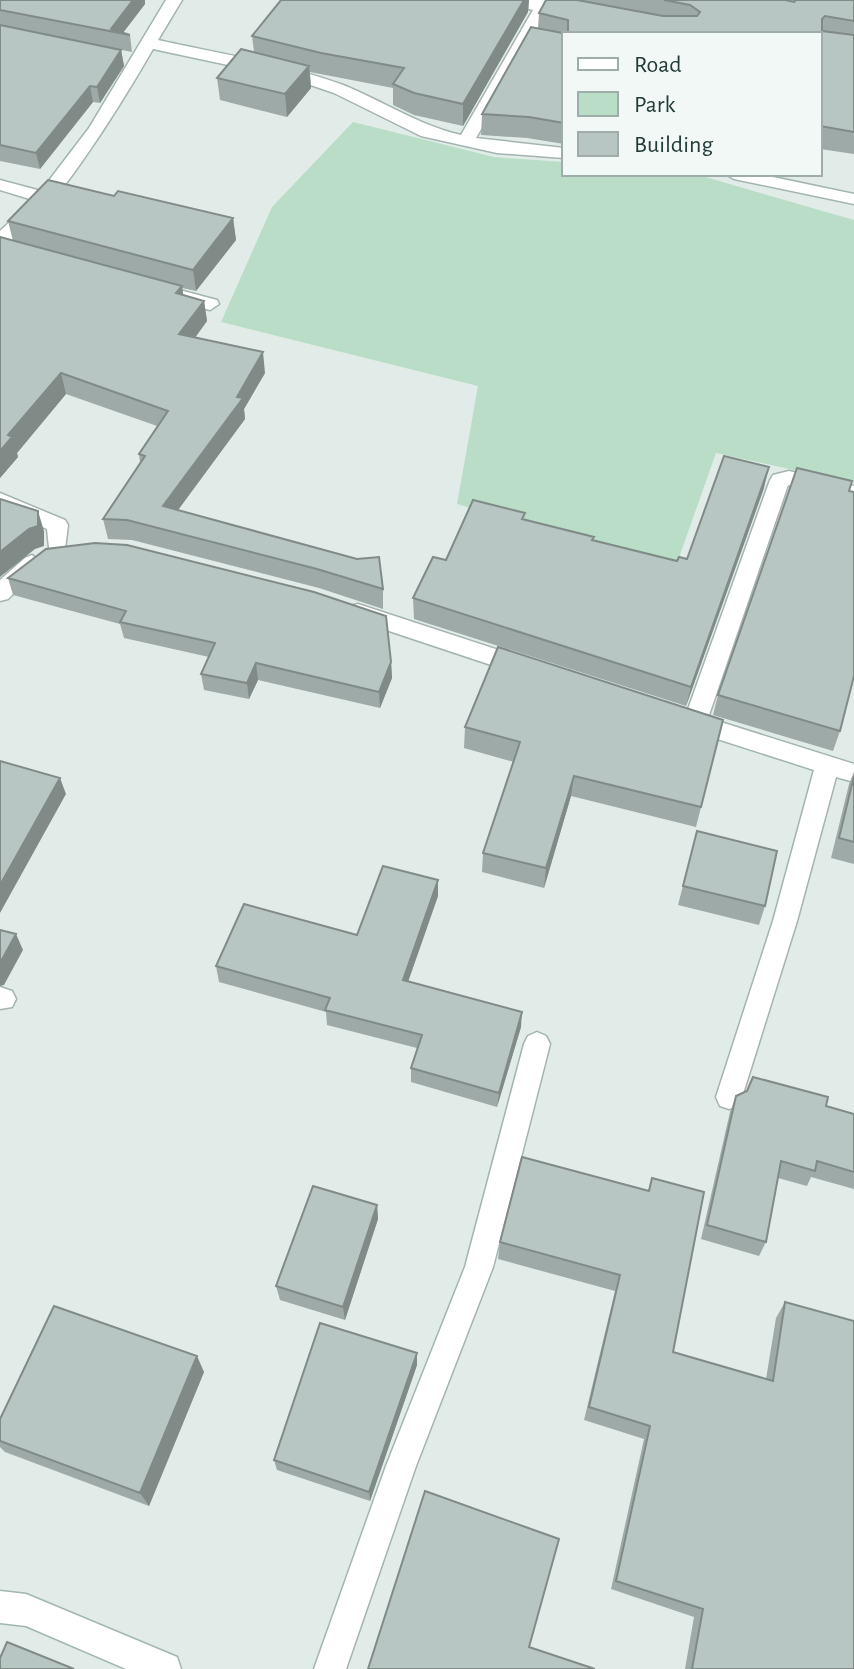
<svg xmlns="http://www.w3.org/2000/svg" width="854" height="1669" font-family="'Alegreya Sans',sans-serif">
<rect width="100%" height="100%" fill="#e1ece8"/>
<path fill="#baddc8" d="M353,122L494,157L564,162V174H695L854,220V483L716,453L675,569L457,504L478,386L221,322L272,207Z"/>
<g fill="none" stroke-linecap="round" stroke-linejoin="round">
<defs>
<path id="minor" d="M166,0H182L158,40C220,54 283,63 343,85C383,101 418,125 461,135L533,10L495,0H554L552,4L579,9V15L547,12L476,138L564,148V158L497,153L421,136L334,93L293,79L153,49C130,89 43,236 0,246V231L33,200L0,190V180L41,191L89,128Z
M725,174H759L854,194V204L734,179Z
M172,288L217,300L219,304L210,310L166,298L163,294Z
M789,471L854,486V500L788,485L708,718L854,764V782L836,777L797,921L742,1097L738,1106L729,1109L720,1106L716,1097L773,921L814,770L680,727L677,721L680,715L687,712L770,480L773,475Z
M0,493L65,520L68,525L64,557H50L47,529L0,508Z
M32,555L43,563L39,568L8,599L0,601V580L25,558Z
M358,604L532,661L535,667L532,673L524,676L350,618L347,612L350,606Z
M0,987L12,991L16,999L12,1007L0,1009Z
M537,1032L546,1036L550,1044L493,1267L416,1466L346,1669H314L386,1466L465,1267L524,1044L528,1036Z"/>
<path id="secondary" d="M0,1591L26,1594L177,1657L181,1669H126L26,1626L0,1623Z"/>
</defs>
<use href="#minor" stroke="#a4b4b0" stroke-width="3"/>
<use href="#secondary" stroke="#a0b7b2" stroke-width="3"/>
<use href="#minor" fill="#fff" fill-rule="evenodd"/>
<use href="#secondary" fill="#fff" fill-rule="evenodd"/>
</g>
<path fill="#9daaa7" d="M0,0L145,4L123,33L130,35L132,52L63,38L121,50L124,66L100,103L93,102L40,169L0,161Z
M281,0H529L528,12L463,126L414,115L393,105V88L310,72L311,88L287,117L220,100L217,78L254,52L252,36Z
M546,0H854V154L820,149V34H564V144L527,138L481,135L482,114L538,28L539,13Z
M114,196L233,218L236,240L196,291L182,288L183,295L204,301L207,321L195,338L265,373L244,409L245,419L178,510L383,589V609L319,588L132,540L108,539L103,519L140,462L139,454L157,426L66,394L17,453L18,457L0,478V237L13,241L8,221Z
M764,488L686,706L414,619L413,598L446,560L525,520L593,541L677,561L687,559Z
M849,491L840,731L833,751L713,715L718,695Z
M8,578L391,662L392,678L380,708L258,680L249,699L204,690L201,674L209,657L124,638L120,624L13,595Z
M723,720L696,827L571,796L544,888L482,872L483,853L514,762L464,748L465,727Z
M854,772V864L831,858L849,784Z
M697,831L765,906L759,925L678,905Z
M438,880V896L408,982L521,1027L497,1107L411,1082V1068L417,1048L327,1025L326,1012L219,982L216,966L357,935Z
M736,1096L826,1106L854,1114V1189L811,1177L807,1186L778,1178L766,1242L759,1256L701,1239L730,1112Z
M652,1178L673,1352L766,1379L776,1318L785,1302L854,1669H685L694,1617L611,1589L644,1439L584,1420L615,1291L498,1259L500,1242L648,1191Z
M377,1205L378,1219L345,1320L280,1300L276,1286Z
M417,1365L370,1501L277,1470L274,1460Z
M204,1372L149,1506L5,1452L0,1447V1419Z"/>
<path fill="#808b88" d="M133,0H145V4L122,34L111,29Z
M524,0H529L528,12L463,126V104Z
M121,50L124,66L100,103L97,87Z
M309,66L311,88L287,117L285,94Z
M90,86L93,102L40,169L36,153Z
M233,218L236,240L196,291L193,270Z
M182,286L185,306L176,293Z
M204,301L207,321L182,355L179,334Z
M263,352L265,373L244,409L245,419L167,525L163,506L237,397Z
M61,373L66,394L17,453L18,457L0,478V451L8,435Z
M769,467L764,488L686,706L691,687Z
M38,511L44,531V546L35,549L0,577V552Z
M391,662L392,678L380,708L379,692Z
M256,663L258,680L249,699L247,683Z
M574,776L571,796L544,888L546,868Z
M60,778L66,794L0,913V885Z
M438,880V896L403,996V980Z
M16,934L23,950L4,985L0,986V963Z
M522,1012L521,1027L497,1107L499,1093Z
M377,1205L378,1219L345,1320L343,1307Z
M417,1353V1365L370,1501L369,1492Z
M197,1356L204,1372L149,1506L140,1493Z"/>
<path fill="#b7c6c2" stroke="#808b88" stroke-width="2" d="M0,0H133L111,29L130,35L0,10Z
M281,0H524L463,104L414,93L393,84L404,68L321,53L252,36Z
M546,0H577L663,16H697L700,12L690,5L664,0H785L794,2L796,0H854V21L825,16L822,19V31L854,35V132L820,126V34H564V123L529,117L482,114L531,27L568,34V20L539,13Z
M0,25L121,50L97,87L90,86L36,153L0,145Z
M241,49L309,66L285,94L217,78Z
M48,180L114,196L118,191L233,218L193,270L8,221Z
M0,237L182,286L176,293L204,301L179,334L263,352L237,397L243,398L163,506L357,559L379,557L383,589L317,569L127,520L103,519L145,456L139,454L168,411L61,373L8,435L12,437L0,451Z
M724,456L769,467L691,687L413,598L433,557L446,560L473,500L525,513L522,519L594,537L592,540L677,561L679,557L687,559Z
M797,468L852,481L849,491L854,492V676L840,731L718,695Z
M0,499L38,511V526L29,529L0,552Z
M95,543L127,545L314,592L386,616L391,662L379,692L256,663L247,683L201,674L215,643L120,622L126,611L8,578L46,549Z
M498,647L723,720L701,807L574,776L546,868L483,853L520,742L465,727Z
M0,761L60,778L0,885Z
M854,776V842L839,838Z
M697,831L777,851L765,906L683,886Z
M383,866L438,880L403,980L522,1012L499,1093L411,1068L422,1035L325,1010L330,998L216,966L244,904L357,935Z
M0,930L16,934L0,963Z
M753,1077L828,1097L826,1106L854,1114V1172L817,1161L815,1171L781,1161L766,1242L707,1225L736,1096L747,1091Z
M522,1157L649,1191L652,1178L704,1192L673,1352L773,1381L785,1302L854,1321V1669H692L703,1609L616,1581L650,1426L589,1407L620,1275L500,1242Z
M313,1186L377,1205L343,1307L276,1286Z
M54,1306L197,1356L140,1493L0,1441V1419Z
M320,1323L417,1353L369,1492L274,1460Z
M425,1491L559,1539L529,1647L595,1669H368Z
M7,1642L74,1669H0V1658Z"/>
<rect x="562" y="32" width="260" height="144" fill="#f2f8f6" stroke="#9fadaa" stroke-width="2"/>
<rect x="578" y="58" width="40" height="12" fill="#ffffff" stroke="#9fadaa" stroke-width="2"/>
<text x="634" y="72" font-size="24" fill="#223c39">Road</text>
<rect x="578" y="92" width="40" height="24" fill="#baddc8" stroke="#9fadaa" stroke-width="2"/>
<text x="634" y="112" font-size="24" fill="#223c39">Park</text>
<rect x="578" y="132" width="40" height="24" fill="#b7c6c2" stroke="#9fadaa" stroke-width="2"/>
<text x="634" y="152" font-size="24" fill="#223c39">Building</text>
</svg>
